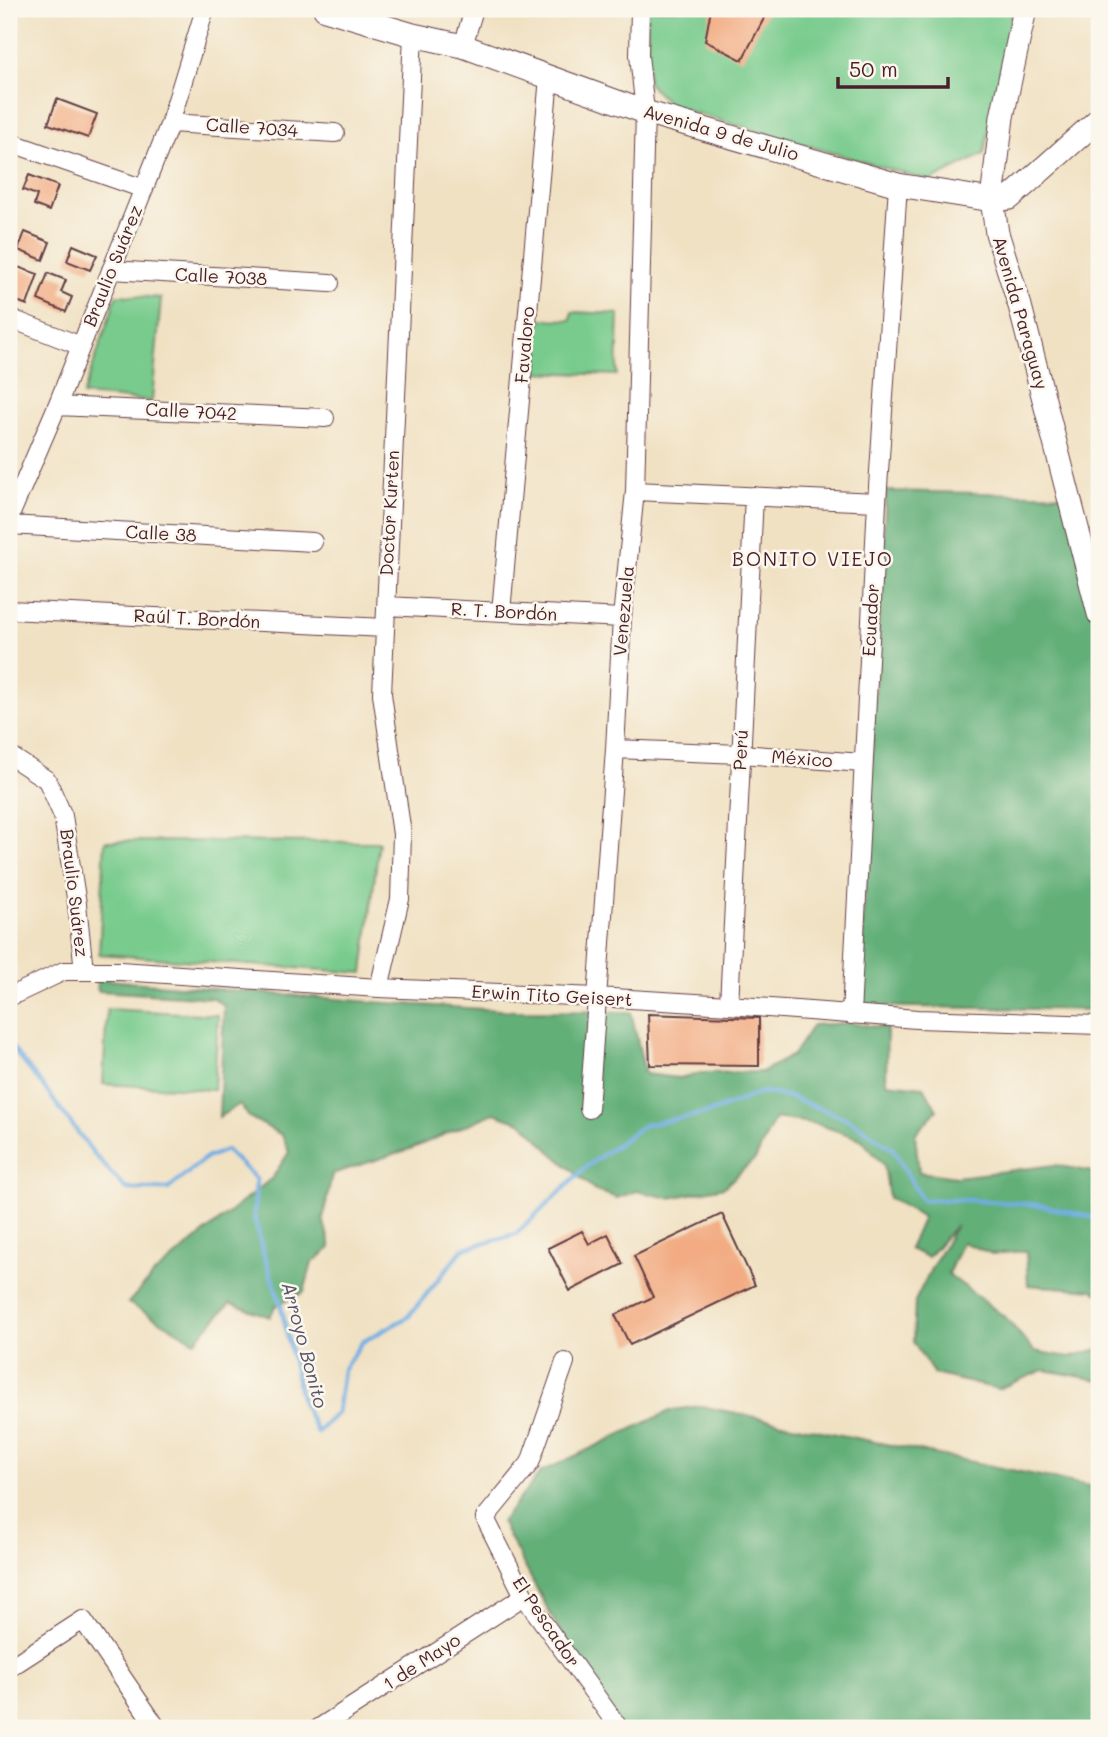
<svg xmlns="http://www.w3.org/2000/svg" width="1108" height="1737" font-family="Mali,sans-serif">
<rect width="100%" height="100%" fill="#fbf7ec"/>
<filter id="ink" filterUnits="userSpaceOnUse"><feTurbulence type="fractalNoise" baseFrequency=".0143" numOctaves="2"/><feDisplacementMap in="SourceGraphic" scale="14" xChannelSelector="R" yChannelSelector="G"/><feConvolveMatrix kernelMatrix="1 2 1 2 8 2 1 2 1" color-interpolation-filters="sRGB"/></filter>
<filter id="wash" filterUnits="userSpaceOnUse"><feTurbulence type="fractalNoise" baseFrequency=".00686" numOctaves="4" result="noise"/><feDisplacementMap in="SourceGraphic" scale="28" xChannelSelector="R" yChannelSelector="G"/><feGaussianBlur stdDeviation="1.57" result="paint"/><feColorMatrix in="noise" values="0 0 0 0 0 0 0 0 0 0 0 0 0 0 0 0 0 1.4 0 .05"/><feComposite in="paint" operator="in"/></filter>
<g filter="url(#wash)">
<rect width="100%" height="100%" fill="#f0e1c3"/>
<path fill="#78cb8d" stroke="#61755c" stroke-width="2" d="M647,9H1013L984,154L930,181L671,106L648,83Z
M117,295L161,298L152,401L83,395Z
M572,312L619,314L617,375L532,372L533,319L571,320Z
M105,841L379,842L363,973L99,954Z
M107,1009L218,1015L214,1090L103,1084Z"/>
<path fill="#62af78" stroke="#566752" stroke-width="2" d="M886,491L1076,495L1099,575V1010L858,1006Z
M96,979L372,1002L515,1011L631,1012L645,1074L679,1078L701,1073L762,1072L793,1055L813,1025L848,1023L887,1028L886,1083L924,1087L937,1110L915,1134L919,1172L956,1177L1055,1165L1099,1173V1294L1093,1290L1028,1285L1026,1251L992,1254L962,1242L948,1274L1006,1318L1034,1351L1069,1357L1099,1349V1380L1044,1370L998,1389L934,1374L913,1342L915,1301L932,1267L956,1225L928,1257L909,1249L923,1217L889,1198L884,1165L861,1139L817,1124L775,1118L756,1158L724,1187L670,1198L637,1191L617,1198L595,1190L550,1151L523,1123L494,1113L413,1148L332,1174L323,1219L331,1248L312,1263L304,1292L275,1306L270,1317L230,1303L195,1341L128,1303L155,1273L272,1178L289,1152L282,1135L249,1117L240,1104L219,1117L224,1006L213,998L98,991Z
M701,1406L1099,1488V1728H620L553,1619L501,1522L541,1472L672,1410Z"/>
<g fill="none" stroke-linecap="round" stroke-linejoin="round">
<path stroke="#71ade2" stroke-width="4.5" d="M9,1044L43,1086L94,1154L126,1189H168L204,1159L226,1150L256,1179L254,1217L263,1252L280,1302L302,1402L317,1432L337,1413L343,1370L362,1342L408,1317L463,1249L516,1234L586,1167L644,1125L711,1112L762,1092L790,1097L850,1120L893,1149L922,1200H968L1039,1205L1099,1219"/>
</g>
<g id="blocks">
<path fill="#f2ab82" d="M711,9H769L742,60L705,41Z
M57,99L97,114L88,138L48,124Z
M29,175L58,186L49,211L34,205L37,195L23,190Z
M25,232L50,242L43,260L18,250Z
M73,245L97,255L90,270L67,261Z
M9,264L38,274L27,305L9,298Z
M48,273L66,280L61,292L72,297L66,312L38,300Z
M648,1014L759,1018V1066L650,1065Z
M722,1214L755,1285L630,1345L615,1315L653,1297L634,1256Z
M582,1231L589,1244L608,1234L623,1264L570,1291L548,1248Z"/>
</g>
</g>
<g filter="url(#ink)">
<use href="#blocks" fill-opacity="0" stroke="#633c42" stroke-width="2"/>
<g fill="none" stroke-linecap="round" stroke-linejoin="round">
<defs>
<path id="minor" d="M463,46L474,9
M170,123L335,133
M9,142L144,189
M111,270L330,283
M9,318L81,346
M57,406L325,418
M635,491L877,502
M9,518L57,406L170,123L205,9
M9,525L313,542
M386,606L622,618
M9,610L385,628
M501,612L549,77
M615,749L741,754L863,763
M9,755L47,780L63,816L77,904L84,971
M379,988L400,899L402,834L382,694L413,35
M9,997L64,971H120L379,988L597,997L729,1005L917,1019L1099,1025
M729,1005L754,496
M851,1015L877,502L898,185
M589,1109L615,749L622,618L635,491L645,112L639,55L640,9
M565,1362L530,1463L485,1518L524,1596L619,1728
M9,1668L83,1620L157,1728
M319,1728L524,1596"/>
<path id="major" d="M325,9L413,35L463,46L645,112L898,185L992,200L1010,198L1099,119
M1025,9L1002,117L992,200L997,233L1020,306L1099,614"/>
</defs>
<use href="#minor" stroke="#633c42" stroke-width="20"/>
<use href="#major" stroke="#633c42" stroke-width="25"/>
<use href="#minor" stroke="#fff" stroke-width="18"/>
<use href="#major" stroke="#fff" stroke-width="23"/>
</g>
</g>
<g text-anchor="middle" stroke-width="5" stroke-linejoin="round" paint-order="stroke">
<g font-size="18" fill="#4a1f2b" stroke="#fbf7ec">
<text transform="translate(252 128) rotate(4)" y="6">Calle 7034</text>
<text transform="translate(721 133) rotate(16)" y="6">Avenida 9 de Julio</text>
<text transform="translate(113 266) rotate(-68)" y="6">Braulio Suárez</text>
<text transform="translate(221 277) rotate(3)" y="6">Calle 7038</text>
<text transform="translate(1020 313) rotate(74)" y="6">Avenida Paraguay</text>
<text transform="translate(525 345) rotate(-85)" y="6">Favaloro</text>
<text transform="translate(191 412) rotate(3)" y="6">Calle 7042</text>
<text transform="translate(390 513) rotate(-87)" y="6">Doctor Kurten</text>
<text transform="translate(161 534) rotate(3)" y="6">Calle 38</text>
<text transform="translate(624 611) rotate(-85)" y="6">Venezuela</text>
<text transform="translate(504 612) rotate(3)" y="6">R. T. Bordón</text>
<text transform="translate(197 619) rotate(3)" y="6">Raúl T. Bordón</text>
<text transform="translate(871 620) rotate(-87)" y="6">Ecuador</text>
<text transform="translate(741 750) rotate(-87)" y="6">Perú</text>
<text transform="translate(802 759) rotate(4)" y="6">México</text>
<text transform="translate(74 893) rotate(83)" y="6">Braulio Suárez</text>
<text transform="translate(552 996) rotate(3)" y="6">Erwin Tito Geisert</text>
<text transform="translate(546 1622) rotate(56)" y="6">El Pescador</text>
<text transform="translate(422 1662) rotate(-33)" y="6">1 de Mayo</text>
</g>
<g font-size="19" letter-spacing="2" fill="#4a1f2b" stroke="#fbf7ec">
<text x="813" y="566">BONITO VIEJO</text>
</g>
<g font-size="19" font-style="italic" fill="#58516b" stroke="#fbf7ec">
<text transform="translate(305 1345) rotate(75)" y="7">Arroyo Bonito</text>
</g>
</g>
<rect width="1108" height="1737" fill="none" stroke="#fbf7ec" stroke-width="35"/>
<path d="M838 77v10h110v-10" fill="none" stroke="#4a1f2b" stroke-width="3.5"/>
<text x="849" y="77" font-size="21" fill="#4a1f2b" stroke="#fbf7ec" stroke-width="5" paint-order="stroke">50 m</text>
</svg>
